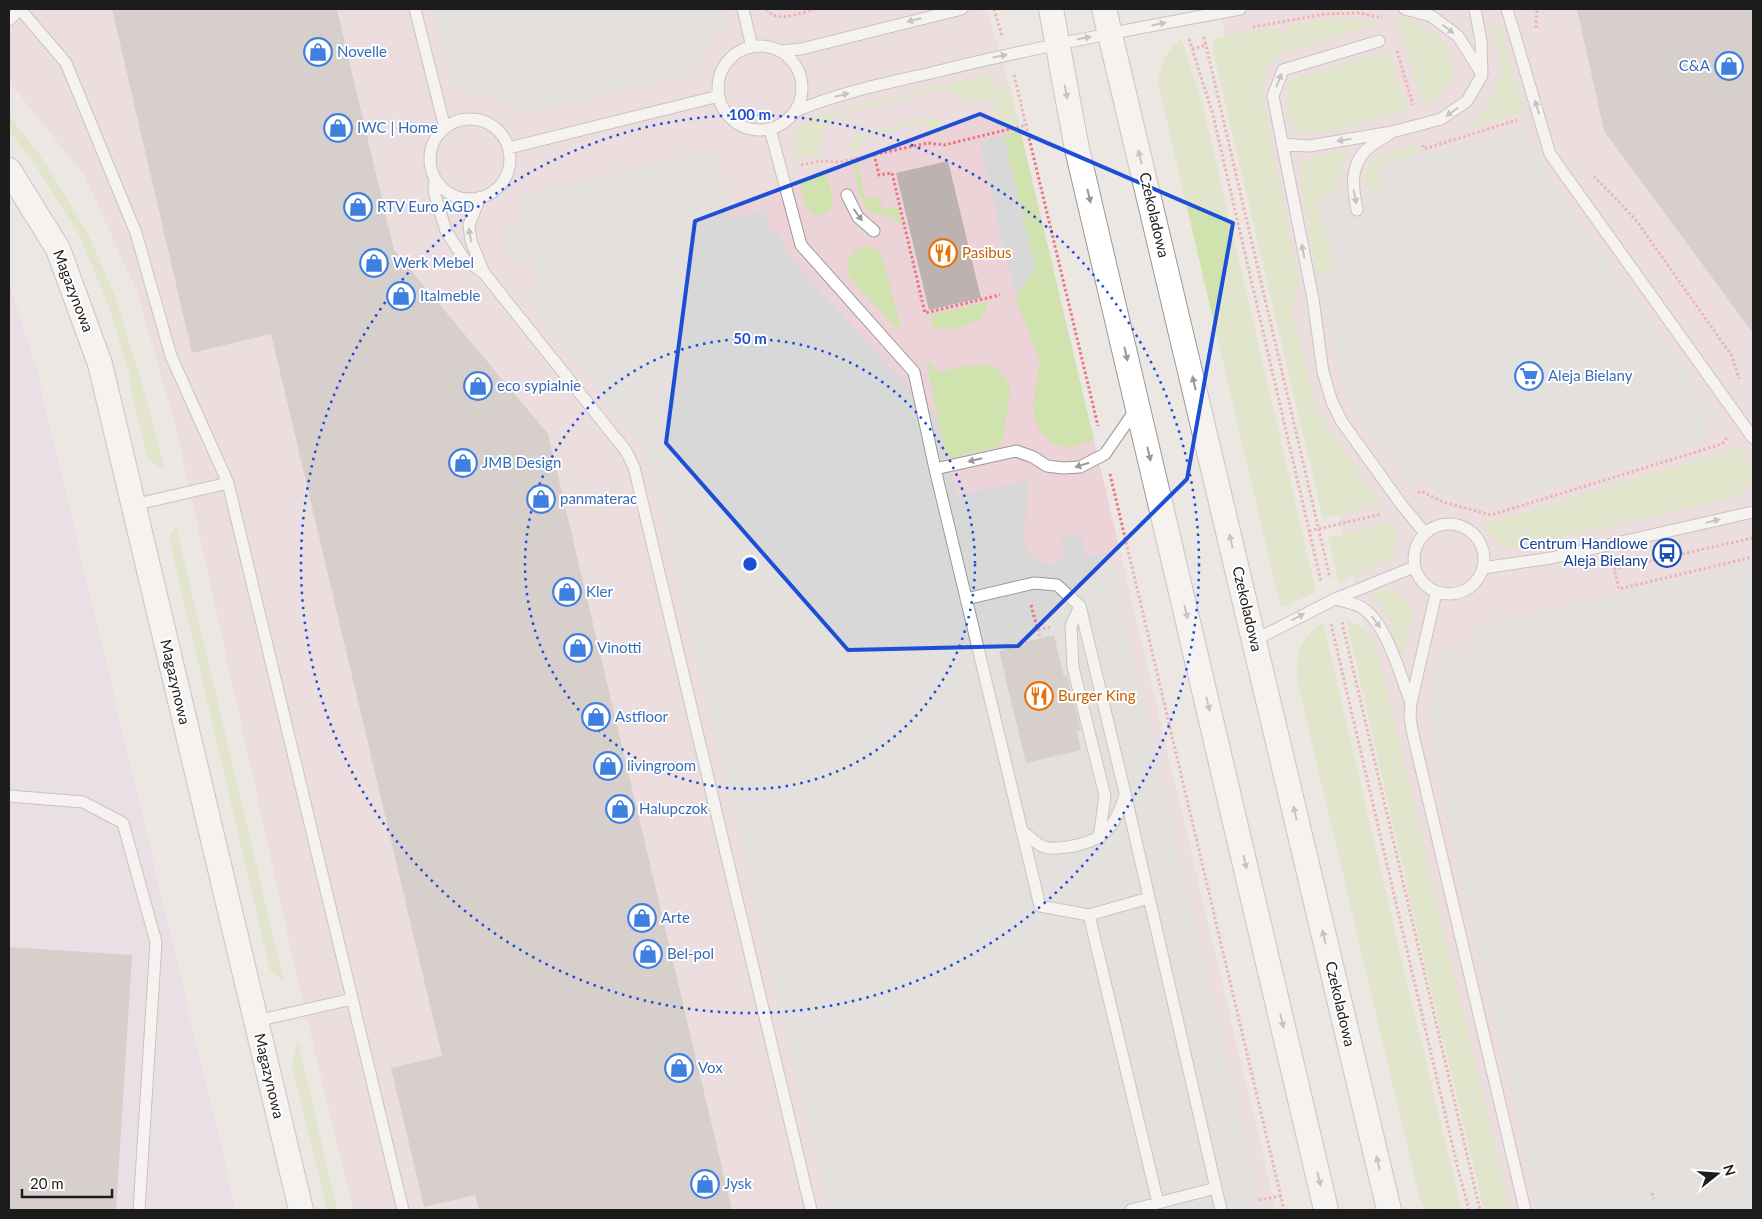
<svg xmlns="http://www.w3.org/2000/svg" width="1762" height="1219" font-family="Lato,sans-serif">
<rect width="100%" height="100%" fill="#ece7e3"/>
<path fill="#ecd3d7" d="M9,9H986L1010,86L1276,1210H353L296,973L175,424L137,292L84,175L9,82Z
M1219,9H1753V1210H1501Z"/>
<path fill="#e5d5e4" d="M9,283L36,367L236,1210H9Z"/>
<path fill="#d0e2ad" d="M1396,16L1404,18L1440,37L1452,55L1454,77L1439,98L1423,106Z
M1335,18L1356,19L1382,23L1284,53L1268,65L1262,94L1300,286C1298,296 1292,302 1291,312L1318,410L1335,439L1382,503L1323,519L1213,51V42L1216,38L1276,27L1279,35L1287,33L1286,25Z
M1500,25L1525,112L1465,131L1488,108L1503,67L1492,26Z
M1181,38L1203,106L1316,592L1285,606L1280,605L1158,84C1161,61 1165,54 1181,38Z
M1390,51L1408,110L1342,129C1331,129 1312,137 1303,133C1288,128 1283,104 1287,89C1288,86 1291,82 1293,79Z
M992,73L996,88L1010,86L1018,123L1000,127L993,99L969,104L949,88L837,115C824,126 820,137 820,154L795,160C789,137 793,127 815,117Z
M9,115L44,161L88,234L116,299L143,387L165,469L156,465L147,455L131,390L130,376L109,306L79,235L32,160L9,131Z
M927,118C937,118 942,121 947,131L929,135L926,123L866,137C860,141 857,144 858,151L851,153V146L857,135Z
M1020,131L1094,440L1068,448L1051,443L1040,431L1035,418L1033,403L1040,362L1017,301V295L1035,269L1004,135Z
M1419,145L1421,153L1379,165L1386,187L1372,189L1366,184C1359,154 1397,151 1419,145Z
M1352,147L1344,159L1336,190L1316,201L1336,266L1325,279L1316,273L1300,177V164L1307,160Z
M858,163L865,199L879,197L883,210L898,207L903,226C890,212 889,218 875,214C858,208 857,179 854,164Z
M826,174C830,191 843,216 815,215L806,207L799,179Z
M864,247L874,248L881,253L900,324L898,328H896L849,277L848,260L855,251Z
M986,302C986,307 985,313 982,317C976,324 940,333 933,326C931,324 931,319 930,315Z
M926,360L938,372C965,367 1001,352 1010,390L1002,444L996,447L953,458L947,455L938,418Z
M1743,446C1753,468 1762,485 1734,497L1516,548L1503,547L1494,540L1481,522L1498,520Z
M1392,522L1397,534L1394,557L1339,583L1328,538Z
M176,526L284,982L270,970L169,538Z
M1384,589C1427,597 1409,629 1402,659L1400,658L1389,618L1381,604L1368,596Z
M1346,620C1361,624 1368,631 1376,644L1510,1210H1484L1424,960Z
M1323,622L1412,1004L1462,1210H1425L1419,1196L1298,684C1296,654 1298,640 1323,622Z
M298,1041L337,1210H327L292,1065Z"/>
<path fill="#d8d8d8" d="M433,9H727L730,26L716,35L708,46L700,58L695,73L525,115L495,98L487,95L453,90Z
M1521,126L1527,146L1537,143L1548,176L1721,417L1704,423L1710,441L1496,507L1485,508L1431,489L1419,481L1410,486L1358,417L1345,393L1330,337L1317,276L1337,263L1318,200L1337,193L1387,190L1381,166Z
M1004,135L1035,269L1017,295V301L979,141Z
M713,151L731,219L765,209L770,234L780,232L786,254L938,419L957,495L1029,480L1023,543L1029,553L1037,561L1050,563L1065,561L1061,538L1081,534L1086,557L1109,551L1262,1210H828L657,495L639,442L522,295L534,287L538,280L534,261L513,265L502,224L524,219L520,195Z
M1753,561V1210H1539L1537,1206L1452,843L1433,749L1429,716L1433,682L1443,649L1463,656L1464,652L1477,648L1473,628Z"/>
<path fill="#bcb2b0" d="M112,9H337L394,250L548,434L732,1210H479L475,1195L424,1207L391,1068L442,1056L271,334L192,353Z
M1577,9H1753V333L1604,131Z
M948,161L981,298L929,310L896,173Z
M1054,635L1064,677L1067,676L1081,730L1077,731L1081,750L1026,763L999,651L1026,644L1025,642Z
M9,947L132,955L116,1210H9Z"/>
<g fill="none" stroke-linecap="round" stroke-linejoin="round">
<defs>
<path id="lane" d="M20,9L66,63L136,233L171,356L228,483L403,1210
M415,9L445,128
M743,9L752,47
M1405,9L1431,16L1458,36L1482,74
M1507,9L1550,154L1753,438
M9,20L20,9
M1379,41L1283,70L1273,96L1313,299L1323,372L1332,402L1342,422L1401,504L1424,532
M718 88a42 42 0 1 1 84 0a42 42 0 1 1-84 0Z
M781,51L801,49L962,9
M796,111C841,92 888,83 935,72C1036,47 1138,28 1240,9
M430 159a40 40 0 1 1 80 0a40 40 0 1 1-80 0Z
M770,129L801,245L914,372L935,469L1040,906L1089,915L1158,1203
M1282,144L1309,146L1392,132L1441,119L1467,101L1482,75L1481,41L1475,9
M509,148L719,96
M435,178L434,192L446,231L465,260L484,273
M847,195L858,217L874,231
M480,197L469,225L471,241L484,273L626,451L634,467L811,1210
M1357,210C1353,189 1349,167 1366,150C1372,144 1381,140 1389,134
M935,469L1016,451L1033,457L1047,466L1063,468L1080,467L1105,454L1136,409
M133,505L228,483
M1414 559a35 35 0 1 1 70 0a35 35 0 1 1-70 0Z
M1483,568L1551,558L1753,512
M1436,593L1411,703L1410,716L1412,730L1525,1210
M966,599L1034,583L1057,585L1080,606L1125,793L1221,1210
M1335,599C1345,602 1356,603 1364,609C1387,625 1401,677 1411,703
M1080,606L1071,626L1073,667L1105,796L1099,838
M1255,640L1335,599L1414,567
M9,796L83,802L123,823L156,942L139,1210
M1022,831C1028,835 1034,842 1040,845C1048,850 1058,848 1067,847C1102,842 1115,829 1125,795
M1089,915L1149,898
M256,1021L352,999
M1131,1210L1216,1188"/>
<path id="street" d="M1051,9L1077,149L1326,1210
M1104,9L1389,1210
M9,170L58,249L100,364L301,1210"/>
</defs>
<use href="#lane" stroke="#999" stroke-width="13"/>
<use href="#street" stroke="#999" stroke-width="26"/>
<path stroke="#ea767f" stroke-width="3" stroke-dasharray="2.5 2.5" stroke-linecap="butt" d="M766,9C777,24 800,13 815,9
M994,9L1002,36
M1253,27L1325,14L1360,13L1382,18
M1536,28L1537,9
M1204,37L1330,578
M1189,39L1213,115L1321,582
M1192,49L1206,45
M1397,51L1413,105
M1014,75L1098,426
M1423,145L1424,149L1517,120
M874,154L879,175L892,173L925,313L1000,295
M801,165L820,161L839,162L928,143L944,145L1026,125
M1594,176L1636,220L1732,356L1739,379
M1110,474L1284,1210
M1418,493L1421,491L1443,502L1491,515L1722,444L1728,436
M1309,531L1382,514
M1753,538L1614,569L1619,589L1753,557
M1031,605L1040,638
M1342,622L1480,1210
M1331,624L1458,1169L1469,1210
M1038,630L1051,627
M1652,1193L1654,1199
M1259,1200L1281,1196"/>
<use href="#lane" stroke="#fff" stroke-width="11"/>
<use href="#street" stroke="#fff" stroke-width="24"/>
</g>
<defs><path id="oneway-solid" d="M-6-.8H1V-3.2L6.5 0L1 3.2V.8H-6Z" transform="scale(1.25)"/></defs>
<g fill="#999">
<use href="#oneway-solid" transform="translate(914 20) rotate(166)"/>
<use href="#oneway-solid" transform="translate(1159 24) rotate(-11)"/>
<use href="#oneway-solid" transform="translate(1448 29) rotate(37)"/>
<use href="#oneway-solid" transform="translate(1084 38) rotate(-12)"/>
<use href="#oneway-solid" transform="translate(1000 56) rotate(-11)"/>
<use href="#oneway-solid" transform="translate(1279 80) rotate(-69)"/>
<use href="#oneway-solid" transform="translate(1066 92) rotate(79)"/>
<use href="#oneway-solid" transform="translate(842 95) rotate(-14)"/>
<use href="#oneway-solid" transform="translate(1537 107) rotate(-107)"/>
<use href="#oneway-solid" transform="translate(1452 112) rotate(145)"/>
<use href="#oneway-solid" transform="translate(1344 140) rotate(171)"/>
<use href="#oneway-solid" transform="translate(1140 157) rotate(-103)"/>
<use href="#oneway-solid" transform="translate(1089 196) rotate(77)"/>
<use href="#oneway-solid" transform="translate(1355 197) rotate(79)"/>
<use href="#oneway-solid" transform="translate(858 215) rotate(54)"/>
<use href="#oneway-solid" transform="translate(470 235) rotate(-99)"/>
<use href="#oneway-solid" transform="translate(1303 251) rotate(-101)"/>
<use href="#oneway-solid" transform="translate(1126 354) rotate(77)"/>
<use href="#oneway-solid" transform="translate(1194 383) rotate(-103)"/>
<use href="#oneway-solid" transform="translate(1149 454) rotate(77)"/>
<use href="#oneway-solid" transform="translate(975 460) rotate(167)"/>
<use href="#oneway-solid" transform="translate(1082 465) rotate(162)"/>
<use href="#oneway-solid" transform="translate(1713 521) rotate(-13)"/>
<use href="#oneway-solid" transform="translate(1231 541) rotate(-103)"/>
<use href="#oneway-solid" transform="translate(1186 612) rotate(77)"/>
<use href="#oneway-solid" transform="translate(1298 617) rotate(-27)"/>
<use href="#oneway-solid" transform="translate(1376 622) rotate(53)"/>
<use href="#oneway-solid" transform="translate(1208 704) rotate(77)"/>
<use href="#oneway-solid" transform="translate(1295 813) rotate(-103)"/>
<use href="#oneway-solid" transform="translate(1245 862) rotate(77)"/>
<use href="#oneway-solid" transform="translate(1324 937) rotate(-103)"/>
<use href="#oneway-solid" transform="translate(1282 1021) rotate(77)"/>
<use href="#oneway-solid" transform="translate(1378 1163) rotate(-103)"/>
<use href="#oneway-solid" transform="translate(1319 1179) rotate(77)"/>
</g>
<path d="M0 0H1762V1219H0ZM980,114L1233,223L1187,479L1018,646L848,650L666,443L695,221Z" fill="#ece7e3" fill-opacity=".55" fill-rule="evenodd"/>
<path fill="none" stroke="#1d4ed8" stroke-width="4" stroke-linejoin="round" d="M980,114L1233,223L1187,479L1018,646L848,650L666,443L695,221Z"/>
<g fill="none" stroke="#1d4ed8" stroke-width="2.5" stroke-dasharray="2.5 5">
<circle cx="750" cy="564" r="225"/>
<circle cx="750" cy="564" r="449"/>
</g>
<defs>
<symbol id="shop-ring" viewBox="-11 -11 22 22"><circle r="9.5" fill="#fff" stroke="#3f7fe0" stroke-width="1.5"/><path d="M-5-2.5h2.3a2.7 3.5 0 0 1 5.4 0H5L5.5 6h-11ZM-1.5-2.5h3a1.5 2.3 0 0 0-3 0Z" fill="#3f7fe0"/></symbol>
<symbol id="restaurant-ring" viewBox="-11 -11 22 22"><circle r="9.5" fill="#fff" stroke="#e8710a" stroke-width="1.5"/><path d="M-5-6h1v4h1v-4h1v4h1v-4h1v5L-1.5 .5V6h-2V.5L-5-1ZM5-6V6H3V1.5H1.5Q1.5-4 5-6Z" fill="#e8710a"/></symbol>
<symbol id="supermarket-ring" viewBox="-11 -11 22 22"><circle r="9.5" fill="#fff" stroke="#3f7fe0" stroke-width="1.5"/><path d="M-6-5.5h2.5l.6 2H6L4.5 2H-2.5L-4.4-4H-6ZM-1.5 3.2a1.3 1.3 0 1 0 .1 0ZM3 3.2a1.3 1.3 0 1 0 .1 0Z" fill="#3f7fe0"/></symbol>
<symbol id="bus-ring" viewBox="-11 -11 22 22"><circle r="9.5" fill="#fff" stroke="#1a4fb4" stroke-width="1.5"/><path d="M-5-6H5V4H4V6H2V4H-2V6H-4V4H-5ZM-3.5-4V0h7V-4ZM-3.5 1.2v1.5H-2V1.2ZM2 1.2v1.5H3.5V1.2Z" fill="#1a4fb4"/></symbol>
</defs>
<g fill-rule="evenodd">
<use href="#shop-ring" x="302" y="36" width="32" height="32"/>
<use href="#shop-ring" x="1713" y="50" width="32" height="32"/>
<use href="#shop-ring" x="322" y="112" width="32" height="32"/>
<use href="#shop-ring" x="342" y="191" width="32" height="32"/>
<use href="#restaurant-ring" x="927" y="237" width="32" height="32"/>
<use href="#shop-ring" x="358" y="247" width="32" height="32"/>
<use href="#shop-ring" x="385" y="280" width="32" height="32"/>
<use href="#supermarket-ring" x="1513" y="360" width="32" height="32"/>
<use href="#shop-ring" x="462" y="370" width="32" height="32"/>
<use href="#shop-ring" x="447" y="447" width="32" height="32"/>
<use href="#shop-ring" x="525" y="483" width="32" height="32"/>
<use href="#bus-ring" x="1651" y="537" width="32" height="32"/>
<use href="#shop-ring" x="551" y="576" width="32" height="32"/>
<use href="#shop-ring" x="562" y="632" width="32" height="32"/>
<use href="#restaurant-ring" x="1023" y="680" width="32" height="32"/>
<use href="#shop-ring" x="580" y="701" width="32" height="32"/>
<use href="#shop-ring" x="592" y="750" width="32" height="32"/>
<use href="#shop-ring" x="604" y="793" width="32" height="32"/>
<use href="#shop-ring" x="626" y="902" width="32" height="32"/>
<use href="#shop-ring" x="632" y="938" width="32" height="32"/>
<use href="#shop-ring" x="663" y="1052" width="32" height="32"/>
<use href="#shop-ring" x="689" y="1168" width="32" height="32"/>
</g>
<g text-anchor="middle" stroke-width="4" stroke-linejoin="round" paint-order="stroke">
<g font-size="15" fill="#366cbe" stroke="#fff" text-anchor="start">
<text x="337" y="57">Novelle</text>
<text x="1710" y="71" text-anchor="end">C&amp;A</text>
<text x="357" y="133">IWC | Home</text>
<text x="377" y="212">RTV Euro AGD</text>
<text x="393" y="268">Werk Mebel</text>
<text x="420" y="301">Italmeble</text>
<text x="1548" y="381">Aleja Bielany</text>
<text x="497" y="391">eco sypialnie</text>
<text x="482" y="468">JMB Design</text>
<text x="560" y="504">panmaterac</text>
<text x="586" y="597">Kler</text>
<text x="597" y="653">Vinotti</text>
<text x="615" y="722">Astfloor</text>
<text x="627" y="771">livingroom</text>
<text x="639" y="814">Halupczok</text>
<text x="661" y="923">Arte</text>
<text x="667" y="959">Bel-pol</text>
<text x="698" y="1073">Vox</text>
<text x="724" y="1189">Jysk</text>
</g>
<g font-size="15" fill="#1c1c1c" stroke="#fff">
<text transform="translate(1154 215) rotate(77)" y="5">Czekoladowa</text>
<text transform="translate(73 291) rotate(69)" y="5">Magazynowa</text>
<text transform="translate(1247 609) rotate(77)" y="5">Czekoladowa</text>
<text transform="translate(175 682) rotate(77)" y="5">Magazynowa</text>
<text transform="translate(1340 1004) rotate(77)" y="5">Czekoladowa</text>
<text transform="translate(269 1076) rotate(77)" y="5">Magazynowa</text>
</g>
<g font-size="15" fill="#c56008" stroke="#fff" text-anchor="start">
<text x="962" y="258">Pasibus</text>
<text x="1058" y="701">Burger King</text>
</g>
<g font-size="15" fill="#164399" stroke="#fff" text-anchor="end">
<text x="1648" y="549">Centrum Handlowe<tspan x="1648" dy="17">Aleja Bielany</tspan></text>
</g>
</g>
<circle cx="750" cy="564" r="8" fill="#1d4ed8" stroke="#fff" stroke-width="2.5"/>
<g font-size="15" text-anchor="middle" font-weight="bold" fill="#1d4ed8" stroke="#fff" stroke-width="4" stroke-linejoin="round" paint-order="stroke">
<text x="750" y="120">100 m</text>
<text x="750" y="344">50 m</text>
</g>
<rect width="1762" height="1219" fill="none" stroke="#1c1c1c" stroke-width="20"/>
<g transform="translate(1717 1174) rotate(73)" stroke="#ffffff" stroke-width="4" paint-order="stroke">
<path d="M0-4L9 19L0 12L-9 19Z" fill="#1c1c1c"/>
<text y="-8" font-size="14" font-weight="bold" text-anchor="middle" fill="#1c1c1c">N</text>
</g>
<path d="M22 1189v8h90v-8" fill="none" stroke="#1c1c1c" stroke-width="2.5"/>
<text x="30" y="1189" font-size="15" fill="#1c1c1c" stroke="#ffffff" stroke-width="4" paint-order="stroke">20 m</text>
</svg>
